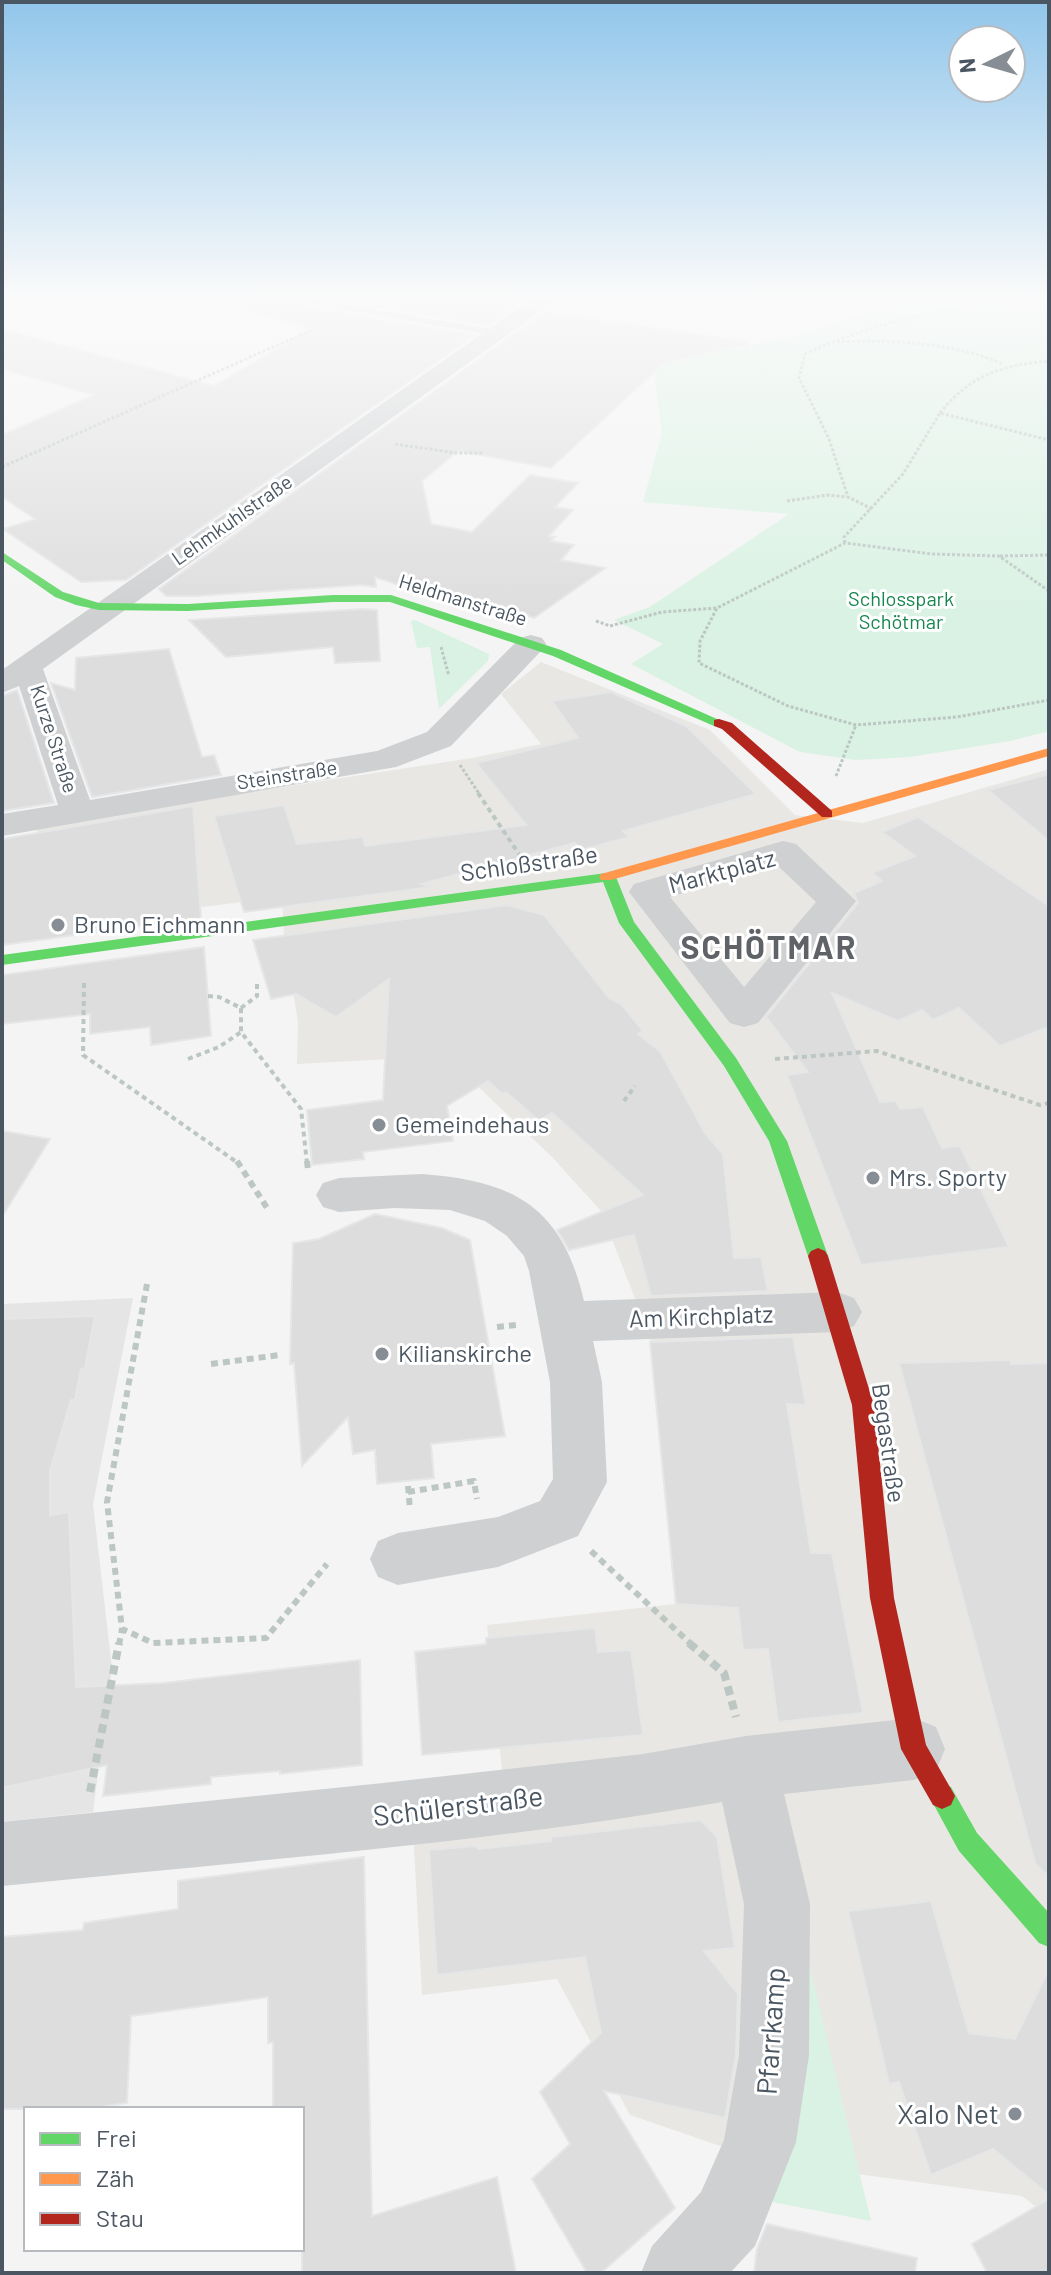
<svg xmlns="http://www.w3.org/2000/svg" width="1051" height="2275" font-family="Barlow,sans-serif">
<rect width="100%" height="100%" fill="#f4f4f4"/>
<path fill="#e8e7e3" d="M541,662L710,730L795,815L863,823L1049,769V2217L1022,2196L767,2162L630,2115L557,1979L422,1995L413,1830L507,1819L487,1625L675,1604L650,1337L601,1211L552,1157L446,1056L297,1064L298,1022L284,938L282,897L2,932V863L37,859V825L472,758L541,744L501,694Z"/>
<path fill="#e6e5e6" d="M133,1298L93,1504L112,1668L93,1812L2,1822V1304Z"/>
<path fill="#d9f2e3" d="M956,298H1049V731L1010,741L910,757L856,760L800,752L631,664L663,644L614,620L650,607L789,514L643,502L662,433L653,367L807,333L880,308Z
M415,620L489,654L488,661L439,709L430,647L417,648L411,621Z
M801,1931L871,2221L772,2202Z"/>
<path fill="#ddddde" stroke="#e5e6e7" stroke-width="2" d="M240,298H293L294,304L475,335L126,580L81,582L3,529L35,519L2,497V435L94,395L2,369V329L214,386L310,329L239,308Z
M320,298H461L516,306L489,325Z
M546,311L747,342V345L663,364L551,468L458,451L422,481L431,524L472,532L530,475L578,483L555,507L573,510L549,536L555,537L551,541L574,545L561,560L605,568L534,618L483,600L469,609L375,577L376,587L362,585L197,596H166L159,589Z
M362,609L377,610L380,661L335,663L333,647L226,657L189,620Z
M169,649L202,757L214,755L221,775L92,797L51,683L75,690L76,658Z
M17,690L54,803L2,811V696Z
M611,692L686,726L756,794L623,831L629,837L581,850L575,843L421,884L431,887L244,912L214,816L284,805L297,844L363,837L365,846L526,825L476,763L578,738L552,701Z
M1049,774V841L988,790Z
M193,806L201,918L2,945V839Z
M918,817L1049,906V1027L1000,1046L959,1008L933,1020L922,1010L898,1021L832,993L880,1102L896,1101L900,1109L923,1107L942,1148L960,1146L1009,1247L861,1265L787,1075L808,1072L766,1017L858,903L854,893L882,881L872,873L915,856L882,832Z
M507,905L544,915L609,998L621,1004L643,1031L638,1034L660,1051L705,1133L723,1154L734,1258L761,1257L768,1291L651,1296L634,1235L569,1250L557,1230L643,1195L552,1113L539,1121L506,1092L502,1094L488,1081L447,1106L453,1141L363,1152L364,1159L312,1165L307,1110L383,1100L389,979L336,1017L296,994L271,999L253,940Z
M204,947L211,1036L151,1045L150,1027L90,1034V1014L2,1024V975Z
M2,1131L50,1139L2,1217Z
M375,1214L442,1228L470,1240L505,1436L431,1444L434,1478L377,1484L375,1450L353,1454L348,1417L302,1466L294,1363L290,1364L293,1243L319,1239Z
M95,1316L85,1368L81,1369L75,1400H71L50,1471V1515L69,1512L76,1687L163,1683L360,1660L362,1765L280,1774V1771L211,1777V1784L103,1796L107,1765L2,1788V1319Z
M793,1337L806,1405L787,1404L811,1553H832L863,1713L778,1722L768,1649L743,1650L738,1608L676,1604L650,1342Z
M1010,1360L1011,1364L1049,1363V1873L1045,1874L1035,1863L899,1363Z
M595,1628L598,1652L631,1650L643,1735L422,1755L415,1652L486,1644V1638Z
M701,1820L717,1837L735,1948L704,1951L738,1994L736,2055L725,2118L604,2091L675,2208L601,2273H587L532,2179L570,2144L540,2092L601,2033L585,1957L437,1975L429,1850L475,1846L479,1849L551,1841V1837Z
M364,1857L372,2216L497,2177L516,2273H302V2109H273V2042L268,2043V1997L131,2016L127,2103L86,2109H2V1937L83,1930L84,1923L178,1909V1881Z
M931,1901L969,2033L1015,2039L1049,1969V2195L993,2149L931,2175L899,2082L889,2084L848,1911Z
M1049,2199V2273H987L972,2244Z
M767,2224L917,2258L915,2273H754L757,2249Z"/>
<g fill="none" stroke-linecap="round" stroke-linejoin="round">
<path stroke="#bcc7c4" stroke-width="3" stroke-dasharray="3 2" stroke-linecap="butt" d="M832,342C891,340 948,341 1003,364
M940,413C970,375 1002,365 1049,361
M395,444L456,453H484
M2,467L316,328
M787,501L828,495L848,497
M872,509L848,497L829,439L799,378L805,354C883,318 963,304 1049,301
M845,543L844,537L903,474L940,413L1049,440
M1000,556L1049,555
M1049,591L999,556L932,554L845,543L717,608L700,641L699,663L788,706L856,725L957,717L1049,700
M596,621L610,626L662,612L717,608
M441,647L449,676
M460,765L480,795
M836,776L856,725"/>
<path stroke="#bcc7c4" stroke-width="4" stroke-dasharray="5 4" stroke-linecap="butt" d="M478,793L521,857
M84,983L83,1055L238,1163
M208,996L219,997L241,1008V1032L301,1109L307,1163
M241,1008L257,996V982
M188,1059L219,1047L241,1032
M775,1059L877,1051L1040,1105L1049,1103
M624,1101L635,1086"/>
<path stroke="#bcc7c4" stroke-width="6" stroke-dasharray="7 5" stroke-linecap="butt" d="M237,1161L269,1211
M307,1161L308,1170
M147,1284L107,1502L122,1629L153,1643L266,1638L327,1564
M497,1327L516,1325
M211,1364L280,1355
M408,1486L410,1509
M408,1492L474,1481L477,1499
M591,1551L692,1645
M119,1645L122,1629"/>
<path stroke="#bcc7c4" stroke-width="8" stroke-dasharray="9 6" stroke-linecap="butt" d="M689,1643L724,1673L736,1717
M90,1792L119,1643"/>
<path fill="#ced0d2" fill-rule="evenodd" d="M301,298L499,330L505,333L499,336L294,301Z"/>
<path fill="#ced0d2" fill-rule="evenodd" d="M533,298H564L561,302L549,305L43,669L90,800L377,751L427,732L520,638L531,635L542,638L546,644L542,650L451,746L396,767L2,836V814L58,805L19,686L2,693V670Z
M783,841L796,844L856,901L758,1023L744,1027L730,1023L629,892L634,884ZM777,865L816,902L744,987L670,897Z
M422,1174C515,1181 562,1207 584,1301L837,1292L854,1298L862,1312L854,1326L837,1332L593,1341L602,1382L607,1482L578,1536L498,1567L398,1585L378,1577L370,1559L378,1541L398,1533L498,1517L540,1501L553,1479L550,1382L529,1271L524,1256L507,1236L485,1221L450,1210L394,1208L339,1212L323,1207L316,1195L323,1183L339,1178Z
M914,1718L936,1727L945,1749L936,1771L914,1780L784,1794L810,1904L809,2055L796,2142L755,2246L730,2273H641L652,2246L701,2192L724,2140L739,2055L744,1904L722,1802C485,1844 242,1861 2,1886V1822L383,1783L643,1754L746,1736Z"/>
<path fill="#63d668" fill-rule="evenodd" d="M2,552L63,592L99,603L188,604L333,595H391L561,650L726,723L714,726L553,656L390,602H333L188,611L99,610L76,605L55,597L2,560Z
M606,873L616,877L634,922L736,1058L787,1141L828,1256L825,1261H811L808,1256L769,1141L724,1066L619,923L603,882L2,965V955Z
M942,1783L951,1787L977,1833L1049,1913V1947L1039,1943L959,1851L929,1796L933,1787Z"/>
<path fill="#ff974d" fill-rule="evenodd" d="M1049,748V756L611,880H601L599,877L601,874Z"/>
<path fill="#b3261e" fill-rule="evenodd" d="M719,719L732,723L832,811V817H822L722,729L714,726V720Z
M818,1248L825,1251L828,1256L874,1405L894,1598L926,1745L955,1796L951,1805L942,1809L933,1805L901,1749L870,1598L852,1405L808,1256L811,1251Z"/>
</g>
<linearGradient id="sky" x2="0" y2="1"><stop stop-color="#91c6eb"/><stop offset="0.48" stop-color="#fafafa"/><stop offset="1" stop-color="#fafafa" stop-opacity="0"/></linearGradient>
<rect width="1051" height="617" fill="url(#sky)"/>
<g fill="#868d94" stroke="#fff" stroke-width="3">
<circle cx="58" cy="925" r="8"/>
<circle cx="379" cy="1125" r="8"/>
<circle cx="873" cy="1178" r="8"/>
<circle cx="382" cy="1354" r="8"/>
<circle cx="1015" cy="2114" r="8"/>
</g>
<g text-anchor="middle" stroke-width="6" stroke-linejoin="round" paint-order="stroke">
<g font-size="20" fill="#4a5661" stroke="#fff">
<text transform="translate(232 520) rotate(-35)" y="7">Lehmkuhlstraße</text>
<text transform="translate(463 600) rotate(17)" y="7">Heldmanstraße</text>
<text transform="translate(54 739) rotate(72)" y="7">Kurze Straße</text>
<text transform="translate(287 775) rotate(-9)" y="7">Steinstraße</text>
</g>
<g font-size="20" fill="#17864f" stroke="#fff">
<text x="901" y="606">Schlosspark<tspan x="901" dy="23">Schötmar</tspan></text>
</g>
<g font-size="24" fill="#4a5661" stroke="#fff">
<text transform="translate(529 864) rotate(-8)" y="8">Schloßstraße</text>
<text transform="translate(722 872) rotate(-15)" y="8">Marktplatz</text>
<text transform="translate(701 1317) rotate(-2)" y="8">Am Kirchplatz</text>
<text transform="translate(888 1443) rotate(82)" y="8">Begastraße</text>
</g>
<g font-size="24" fill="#4a5661" stroke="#fff" text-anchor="start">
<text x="74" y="933">Bruno Eichmann</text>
<text x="395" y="1133">Gemeindehaus</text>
<text x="889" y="1186">Mrs. Sporty</text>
<text x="398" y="1362">Kilianskirche</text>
</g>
<g font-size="28" fill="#4a5661" stroke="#fff">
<text transform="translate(458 1806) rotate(-7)" y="10">Schülerstraße</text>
<text transform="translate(771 2031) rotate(-86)" y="10">Pfarrkamp</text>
</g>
<g font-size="28" fill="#4a5661" stroke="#fff" text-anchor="end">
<text x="999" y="2124">Xalo Net</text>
</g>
<g font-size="32" font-weight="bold" letter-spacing="2" fill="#5f6368" stroke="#fff">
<text x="769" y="959">SCHÖTMAR</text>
</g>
</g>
<rect width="1051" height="2275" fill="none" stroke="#4a5661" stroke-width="8"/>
<rect x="24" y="2107" width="280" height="144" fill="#ffffff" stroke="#b7bbc0" stroke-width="2"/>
<rect x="40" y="2133" width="40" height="12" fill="#63d668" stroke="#b7bbc0" stroke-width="2"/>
<text x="96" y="2147" font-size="24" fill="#4a5661">Frei</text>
<rect x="40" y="2173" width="40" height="12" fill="#ff974d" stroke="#b7bbc0" stroke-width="2"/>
<text x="96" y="2187" font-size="24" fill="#4a5661">Zäh</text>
<rect x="40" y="2213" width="40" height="12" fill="#b3261e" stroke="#b7bbc0" stroke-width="2"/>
<text x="96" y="2227" font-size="24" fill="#4a5661">Stau</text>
<g transform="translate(987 64) rotate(265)"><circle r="38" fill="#ffffff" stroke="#b7bbc0" stroke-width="2"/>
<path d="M0-6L14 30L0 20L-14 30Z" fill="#868d94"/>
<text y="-12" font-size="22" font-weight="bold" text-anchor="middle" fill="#4a5661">N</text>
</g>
</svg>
